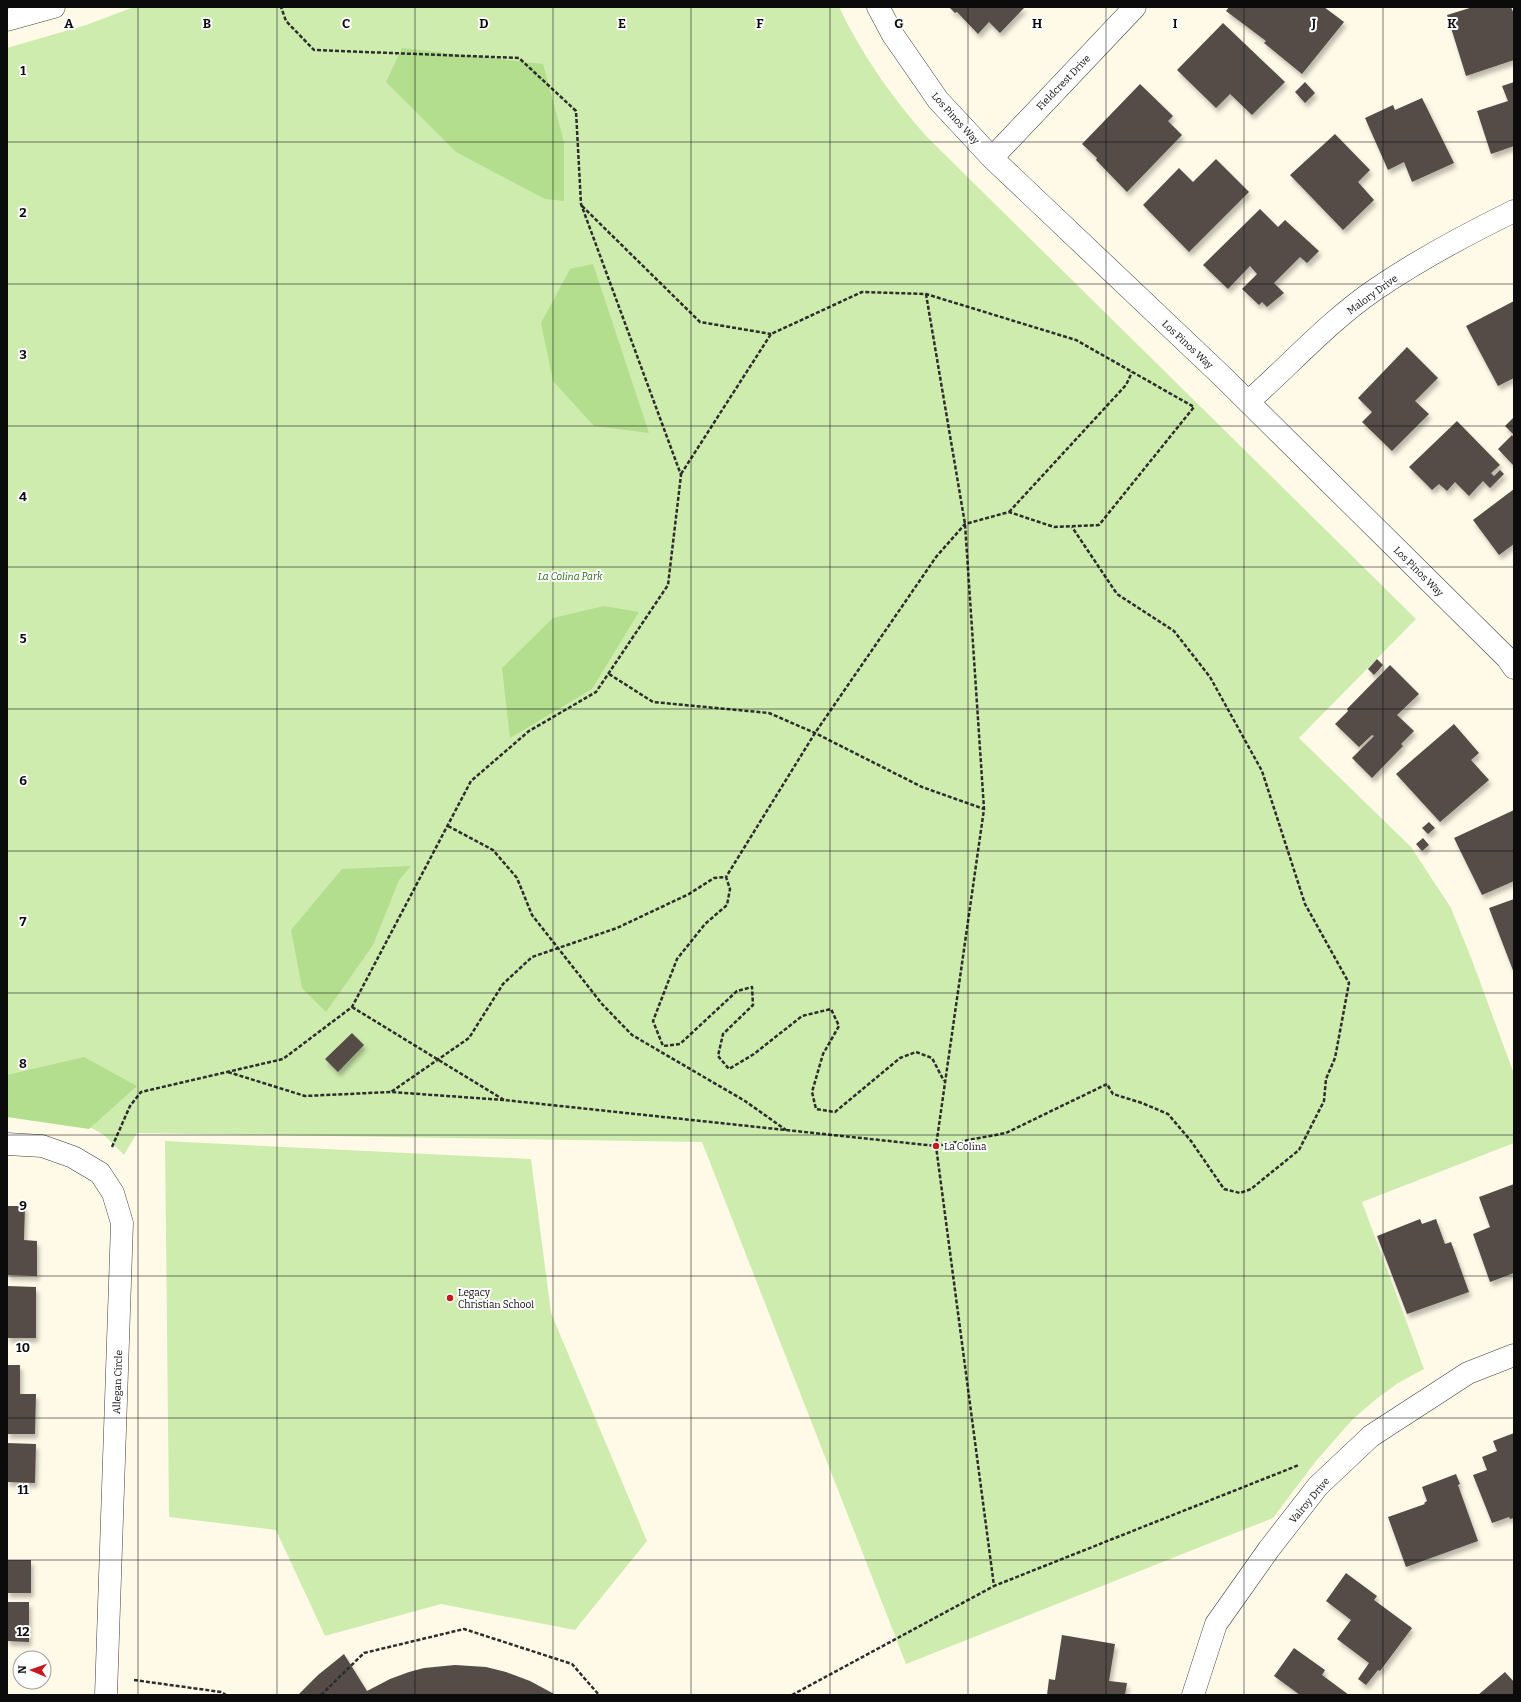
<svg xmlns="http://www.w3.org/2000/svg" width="1521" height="1702" font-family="Bitter,serif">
<defs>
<filter id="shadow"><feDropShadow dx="2.5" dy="4.5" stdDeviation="2" flood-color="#0004"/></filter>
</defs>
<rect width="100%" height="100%" fill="#fffae8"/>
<path fill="#cfecaf" d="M134,7H839C862,55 891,96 926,136L1416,619L1299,738L1411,847L1451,908L1472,960L1514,1074V1143L1362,1202L1424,1369L1398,1383L1375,1400L1353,1419L1316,1461L1273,1518L906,1664L702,1142L137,1133L124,1155L104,1135L81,1122L7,1112V48L86,25Z
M165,1141L531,1159L551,1313L647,1541L575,1630L441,1604L325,1636L276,1530L169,1517Z"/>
<path fill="#b2de8d" d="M402,48L543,64L564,142V201L545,199L456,152L386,82Z
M593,264L649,433L594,426L553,381L541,323L570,269Z
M604,606L639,612L592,689L510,738L502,668L553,618Z
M411,866L399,880L373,945L326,1012L302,988L291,930L342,869Z
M84,1057L137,1086L89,1129L7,1117V1075Z"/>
<path fill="#544c46" filter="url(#shadow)" d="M949,7H1025L1000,33L989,22L978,34L957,12L955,13Z
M1229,7H1324L1344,22L1302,74L1264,43L1266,41L1226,11Z
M1473,7H1511L1514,14V60L1466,76L1447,15Z
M1223,23L1285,82L1252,115L1230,94L1216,108L1177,70Z
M1305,82L1315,93L1305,103L1295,92Z
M1514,82V146L1491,154L1477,111L1508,101L1502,86Z
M1140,84L1173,116L1168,121L1182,135L1127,192L1096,160L1097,158L1082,144Z
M1422,98L1454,163L1412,182L1404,162L1388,170L1365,118L1393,105L1395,110Z
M1335,134L1370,170L1358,182L1374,200L1343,230L1290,175Z
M1216,159L1249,192L1189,252L1143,205L1179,168L1193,182Z
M1260,209L1278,227L1285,220L1319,251L1307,263L1300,257L1274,283L1284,293L1267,307L1262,302L1259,305L1242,289L1257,274L1250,266L1228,289L1203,265Z
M1514,301V378L1498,386L1466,326Z
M1407,347L1438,378L1415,401L1429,414L1392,451L1362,422L1372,412L1358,398Z
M1514,417V433L1513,434L1505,426Z
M1457,421L1500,465L1491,473L1494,476L1500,470L1504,474L1490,488L1483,481L1469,496L1455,482L1447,491L1439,484L1432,490L1409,467Z
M1512,435L1514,437L1513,465L1498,449Z
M1514,489V544L1499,555L1473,520Z
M1377,659L1383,665L1374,675L1368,669Z
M1390,665L1419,694L1397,715L1414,731L1401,744L1403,746L1372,778L1352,758L1374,736L1372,735L1359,747L1335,724L1348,711L1347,709Z
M1454,724L1479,753L1471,760L1489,780L1440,822L1396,774Z
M1514,810V881L1482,895L1454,838Z
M1429,822L1435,828L1428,834L1422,828Z
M1423,838L1429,845L1422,851L1416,844Z
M1514,899V973L1489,908Z
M352,1033L364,1045L338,1072L325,1059Z
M1514,1184V1273L1490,1282L1473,1234L1490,1227L1479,1197Z
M7,1206H25L24,1240L37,1241V1276L7,1275Z
M1420,1219L1422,1224L1436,1219L1445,1244L1451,1242L1469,1292L1407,1314L1377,1236Z
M7,1286L36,1287V1338H7Z
M7,1365H20V1394H36L35,1434H7Z
M1514,1433V1518L1510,1519L1509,1517L1492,1523L1473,1475L1487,1470L1482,1457L1497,1451L1493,1441Z
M7,1443L36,1444L35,1483L7,1482Z
M1456,1474L1460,1484L1458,1485L1478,1541L1406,1567L1388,1517L1425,1504L1424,1503L1427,1501L1422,1487Z
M7,1560H31V1593H7Z
M1346,1573L1377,1596L1374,1600L1412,1628L1380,1671L1378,1670L1366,1685L1358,1679L1369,1663L1337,1639L1351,1620L1326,1601Z
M7,1602H29V1642L7,1641Z
M1062,1635L1115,1644L1109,1681L1127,1683L1125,1695H1047L1049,1679L1055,1680Z
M1294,1648L1325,1670L1322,1675L1349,1695H1300L1274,1676Z
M344,1654L367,1691L390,1679L409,1672L424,1668L455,1665L486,1667L506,1672L530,1681L556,1695H298L318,1675Z
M1505,1672L1514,1682V1695H1478Z"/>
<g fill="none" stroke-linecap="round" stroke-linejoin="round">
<defs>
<path id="minor" d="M878,7L893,35L938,100L992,158L1223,377L1507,658L1514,668
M7,20L54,7
M992,158L1135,7
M1248,402C1291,364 1329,321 1376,289C1420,259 1467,234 1514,211
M7,1144L42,1146L73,1157L100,1173L113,1193L122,1223L106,1695
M1193,1695L1216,1624L1269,1549L1318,1486L1371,1436L1468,1373L1514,1355"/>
</defs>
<use href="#minor" stroke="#3e3e3e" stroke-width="23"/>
<path stroke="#2d2d2d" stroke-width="2.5" stroke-dasharray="4 2" stroke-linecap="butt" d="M582,206L700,322L771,334
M926,294L965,524L984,809L936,1146L994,1586L1299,1465
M681,474L771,334L862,292L926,294L1076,340L1194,407L1099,525L1054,527L1009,512L965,524L936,557L815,733L726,877
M1009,512L1126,385L1132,372
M609,674L653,702L769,713L815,733L922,787L984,809
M448,826L493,850L517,878L532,915L602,1004L632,1035L745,1101L786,1130
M352,1007L504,1100L936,1146L1006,1133L1107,1084L1113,1094L1142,1103L1168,1114L1191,1141L1224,1189L1240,1193L1251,1189L1299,1150L1324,1101L1326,1079L1335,1058L1349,983L1305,904L1262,771L1210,677L1174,631L1117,594L1072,527
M228,1072L305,1096L391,1092
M504,1100L391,1092L469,1038L503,984L532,957L617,928L689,894L714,878L726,877L730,889L727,905L705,924L677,959L653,1021L663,1046L680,1044L737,991L752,987L753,1005L723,1034L718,1056L729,1069L754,1054L802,1016L831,1009L839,1026L823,1054L812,1092L816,1109L835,1112L900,1058L916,1052L932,1058L944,1081
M112,1147L130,1106L141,1092L283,1059L352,1007L471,781L529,731L596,692L668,585L681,475L581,204L576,111L519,58L314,50L286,21L281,7
M134,1680L221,1692L226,1695
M321,1695L364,1653L464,1629L572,1664L599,1695
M792,1695L994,1586"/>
<use href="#minor" stroke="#fff" stroke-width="22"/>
</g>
<path fill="none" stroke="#0b0b0b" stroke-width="1" stroke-opacity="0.55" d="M138,7V1695M277,7V1695M415,7V1695M553,7V1695M691,7V1695M830,7V1695M968,7V1695M1106,7V1695M1244,7V1695M1383,7V1695M7,142H1514M7,284H1514M7,426H1514M7,567H1514M7,709H1514M7,851H1514M7,993H1514M7,1135H1514M7,1276H1514M7,1418H1514M7,1560H1514"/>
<g fill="#c61821" stroke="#fff" stroke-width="1.5">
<circle cx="936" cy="1146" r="4"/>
<circle cx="450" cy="1298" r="4"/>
</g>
<g text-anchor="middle" stroke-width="4" stroke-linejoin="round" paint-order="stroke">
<g font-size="10" fill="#0b0b0b" stroke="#fff">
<text transform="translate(1063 82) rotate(-46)" y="4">Fieldcrest Drive</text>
<text transform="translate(956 118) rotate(48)" y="4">Los Pinos Way</text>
<text transform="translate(1372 294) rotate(-36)" y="4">Malory Drive</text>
<text transform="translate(1188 344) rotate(43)" y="4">Los Pinos Way</text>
<text transform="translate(1419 571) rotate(45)" y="4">Los Pinos Way</text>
<text transform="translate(117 1382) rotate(-88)" y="4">Allegan Circle</text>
<text transform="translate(1309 1500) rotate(-50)" y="4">Valroy Drive</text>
</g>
<g font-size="10" font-style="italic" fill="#286717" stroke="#fff">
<text x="570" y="580">La Colina Park</text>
</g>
<g font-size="10" fill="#0b0b0b" stroke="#fff" text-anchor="start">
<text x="944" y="1150">La Colina</text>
<text x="458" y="1296">Legacy<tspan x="458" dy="12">Christian School</tspan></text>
</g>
</g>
<g font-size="13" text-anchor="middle" font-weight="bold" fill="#0b0b0b" stroke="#fff" stroke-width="4" stroke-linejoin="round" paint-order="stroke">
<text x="69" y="28">A</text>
<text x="207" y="28">B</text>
<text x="346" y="28">C</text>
<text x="484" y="28">D</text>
<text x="622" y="28">E</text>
<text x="760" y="28">F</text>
<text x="899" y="28">G</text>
<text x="1037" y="28">H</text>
<text x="1175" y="28">I</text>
<text x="1314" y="28">J</text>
<text x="1452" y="28">K</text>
<text x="23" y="75">1</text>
<text x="23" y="217">2</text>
<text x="23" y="359">3</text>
<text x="23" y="501">4</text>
<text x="23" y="643">5</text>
<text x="23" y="785">6</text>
<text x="23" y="926">7</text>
<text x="23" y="1068">8</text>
<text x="23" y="1210">9</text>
<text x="23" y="1352">10</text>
<text x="23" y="1494">11</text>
<text x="23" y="1636">12</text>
</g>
<rect width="1521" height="1702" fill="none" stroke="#0b0b0b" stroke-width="16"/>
<g transform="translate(32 1670) rotate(272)"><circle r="19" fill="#ffffff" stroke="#9d9d9d"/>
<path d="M0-3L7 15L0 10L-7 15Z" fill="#c61821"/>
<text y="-6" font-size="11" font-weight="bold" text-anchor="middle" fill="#0b0b0b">N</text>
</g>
</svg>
